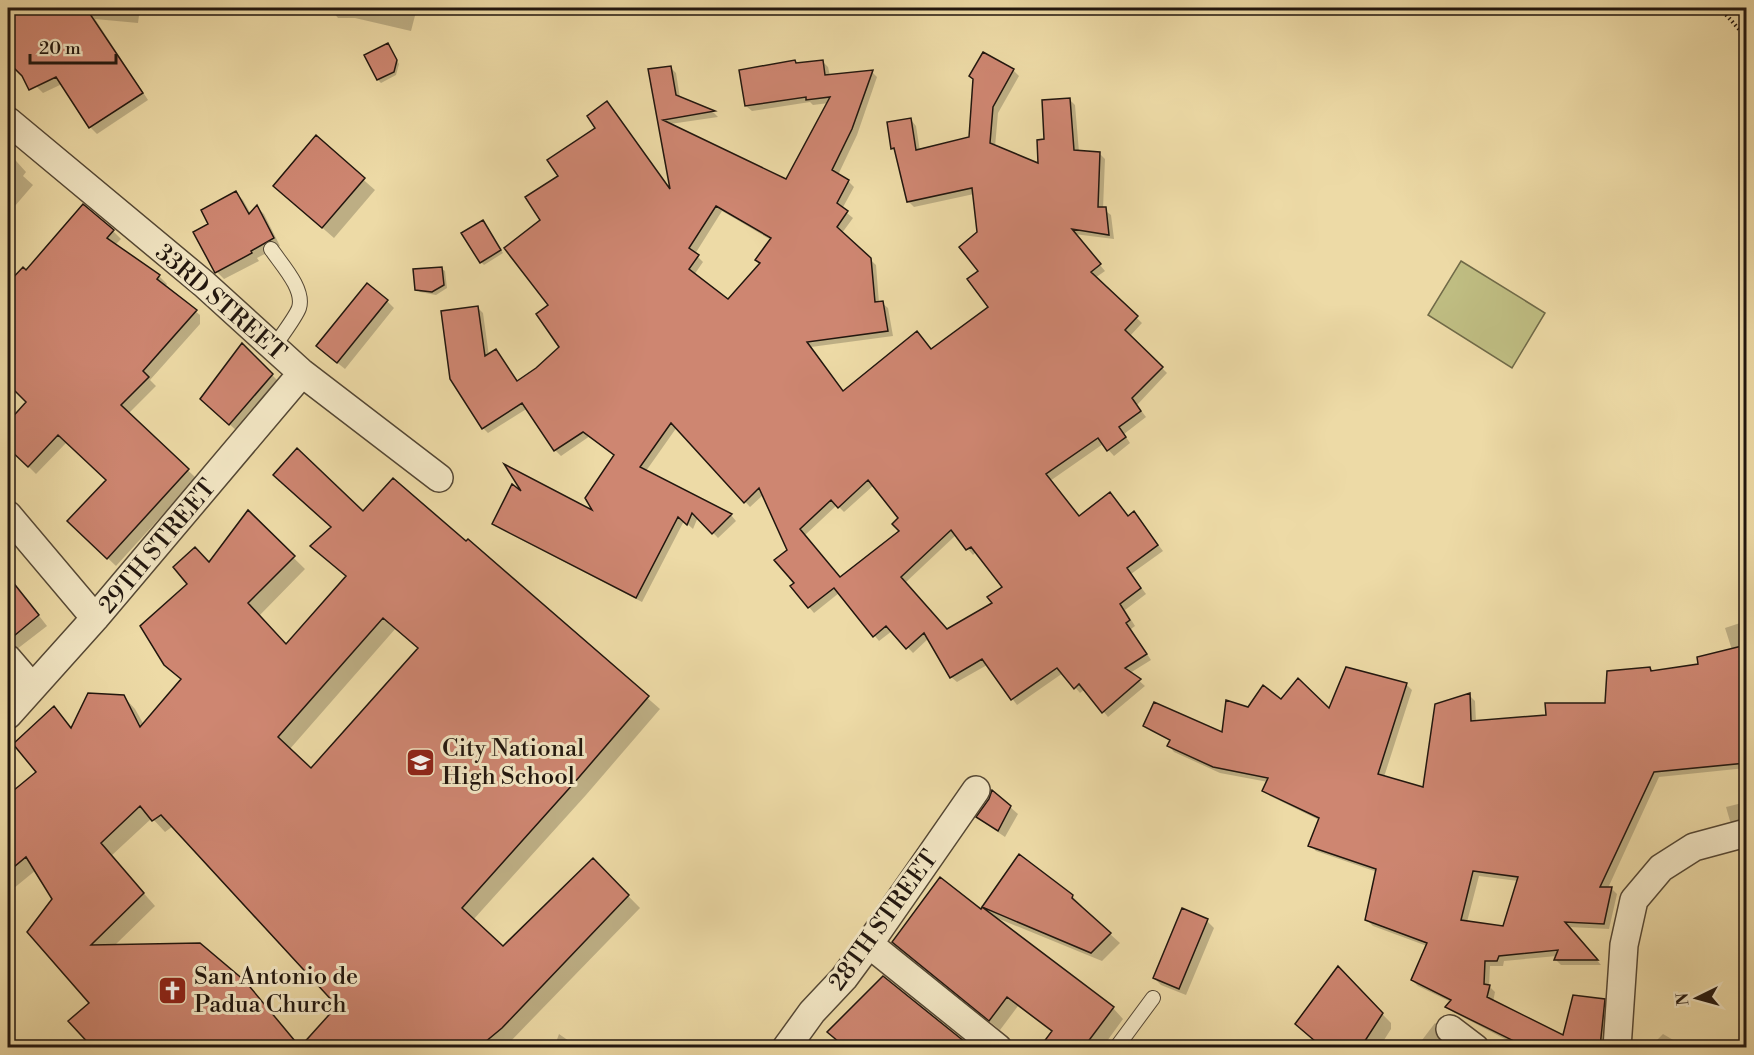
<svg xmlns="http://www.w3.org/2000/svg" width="1754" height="1055" font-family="'Libre Bodoni',serif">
<rect width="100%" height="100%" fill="#eddaa6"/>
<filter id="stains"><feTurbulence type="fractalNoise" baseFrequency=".00333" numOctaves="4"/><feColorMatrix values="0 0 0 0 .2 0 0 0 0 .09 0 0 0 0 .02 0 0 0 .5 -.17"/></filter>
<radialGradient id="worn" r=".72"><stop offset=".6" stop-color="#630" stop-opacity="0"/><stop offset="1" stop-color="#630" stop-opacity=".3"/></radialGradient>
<path fill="#bfbd82" stroke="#706a48" stroke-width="1.5" d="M1461,261L1545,313L1512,368L1428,315Z"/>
<path fill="#0003" fill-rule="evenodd" d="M8,8H19L8,58Z
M56,8H140L138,23L95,19L148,100L97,134L90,127L62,84L43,93L37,87Z
M226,8H241L230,12Z
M332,8H417L411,31L355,18H338L332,11Z
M388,45L399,64L396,75L381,83L378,80Z
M795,61L798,65L823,62L828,67L830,76L872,72L877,77L857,135L838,175L848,181L854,187L842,209L853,218L842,233L876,265L879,303H882L888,308L893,336L811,347L844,393L931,351L990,307L980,271L974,194L914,207L908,201L897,152L893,148L911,120L916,126L920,151L970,138L1013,70L1019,76L998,113L995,147L1040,165L1046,141L1070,100L1075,105L1079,152L1099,153L1105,159L1103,209L1111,215L1114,239L1074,234L1105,271L1095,278L1142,323L1130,336L1167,373L1137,405L1146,417L1124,434L1130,443L1114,456L1103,444L1050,481L1080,518L1128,517L1134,513L1163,551L1131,574L1146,594L1125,610L1135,626L1131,629L1151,660L1130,673L1145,686L1108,717L1085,689L1080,693L1063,673L1017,705L987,665L957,682L951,677L929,638L913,653L892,631L879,641L839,593L814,613L809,607L796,583L788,550L763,495L750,507L677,427L646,471L731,515L736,521L718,538L698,517L693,529L684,521L642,602L500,529L494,523L526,497L597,514L616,456L590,436L561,456L555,450L528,408L488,433L483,428L477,307L483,313L489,356L496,351L501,356L518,382L537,369L561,347L672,192L650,71L670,67L676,73L680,98L714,113L718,117L670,124L786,181L829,103L813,105L810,102L752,111L746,106ZM722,211L771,240L761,264L728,301L694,275L703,262L695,254ZM874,485L900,518L901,532L840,579L804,536L837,505L844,512ZM956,535L973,555L976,552L1004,587L994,604L948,630L905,583Z
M316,138L375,190L334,238L286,196Z
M8,152L26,172L23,176L33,185L8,214Z
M236,193L243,200L251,214L257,207L264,214L280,246L257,258L259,261L224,279L217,272L195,233L210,225Z
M485,225L503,253L484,265L481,262Z
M113,231L121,239L115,245L159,276L167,284L165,287L200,315V324L150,380L156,386L128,414L196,478L116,566L77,529L108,480L67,442L36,474L8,446V424L28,402L8,383V285L23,269L26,272Z
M441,268L445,271L447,288L436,295L420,292L417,289Z
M387,301L394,308L345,369L325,353Z
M242,345L279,382L237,431L209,406Z
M248,513L305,569L259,616L286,645L347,577L364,513L466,543L468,541L660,709L586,795L473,920L503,949L593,860L640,908L504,1048H301L339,1006L173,826L165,832L152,818L111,856L155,906L114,946L293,1039V1048H94L70,1021L91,1003L54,899L36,870L8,893V798L38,772L54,708L73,729L123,696L135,709L144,725L182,680L165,664L210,564ZM396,628L419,649L311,770L289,750Z
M8,576L47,626L8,656Z
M1746,621V768L1659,777L1608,888H1611L1617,894L1609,929L1569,927L1601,965H1561L1556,960L1557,956L1504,961L1503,966H1490L1489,986L1495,992L1493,1002L1564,1037L1604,1000L1610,1006L1607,1048H1522L1453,1012L1447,1007L1451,1002L1418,986L1412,980L1427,946L1373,926L1367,920L1377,872L1316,851L1310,845L1319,820L1270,796L1264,790L1268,782L1220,773L1174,752L1169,746L1171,741L1151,731L1145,725L1223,734L1248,709L1281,701L1329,710L1406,684L1412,690L1384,777L1424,789L1469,695L1475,701L1476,722L1547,717L1607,704L1650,668L1654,672L1700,665L1732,650L1725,628ZM1479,876L1518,881L1504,928L1467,922Z
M1746,802V825L1737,828L1730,821L1726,807Z
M1010,807L1018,814L1005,837L986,824L978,817Z
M1072,896L1082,906L1081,908L1120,943L1102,961L992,916L1113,1008L1123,1019L1102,1048H1042L1053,1033L1018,1006L1000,1030L904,952L894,942L981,911L990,915L992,914L984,907Z
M1207,921L1214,928L1186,995L1161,985L1154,978Z
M1338,969L1391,1023V1029L1379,1048H1323L1308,1034Z
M883,978L970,1048H842L844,1046L829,1032Z
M1435,1023L1445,1033L1443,1038L1446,1048H1416Z
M559,1034L579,1048H554Z
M1663,1034L1687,1048H1649Z"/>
<path fill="#ce8671" stroke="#21160e" stroke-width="1.5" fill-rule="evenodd" d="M8,8H86L143,93L89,128L56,77L29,90L22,76L8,62Z
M388,43L397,60L394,72L377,80L364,55Z
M983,52L1014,69L993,107L990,143L1038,163L1037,140L1044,139L1042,100L1070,98L1074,150L1100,152L1098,207H1106L1109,235L1072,229L1101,264L1091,272L1138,316L1125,330L1163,367L1132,398L1141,411L1119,427L1126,437L1107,451L1098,438L1046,474L1079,516L1110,492L1128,516L1134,511L1158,545L1127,568L1141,588L1120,604L1130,620L1126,623L1147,654L1125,668L1141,679L1102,713L1079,684L1074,689L1057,668L1011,700L982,659L950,678L924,633L906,649L886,626L873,637L834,588L808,608L790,586L794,583L774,560L787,550L759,488L744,503L671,423L640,467L732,514L712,534L692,513L687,525L678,517L636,598L492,524L512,484L521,491L504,464L592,510L585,498L614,455L583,432L554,451L522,403L482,429L450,379L441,311L478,306L485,356L496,349L517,381L536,368L559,347L536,314L548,305L504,248L540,220L525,197L558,176L547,160L595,128L587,116L607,101L670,189L648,69L671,66L676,95L715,111L663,120L786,179L830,97L806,100V97L745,106L739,70L795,60L796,63L823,60L825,75L873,70L852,129L832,170L849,180L837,203L848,211L837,227L871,258L875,302L883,301L888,331L807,342L843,391L917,331L931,349L988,307L967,279L978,271L959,247L977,232L972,188L907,202L894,148L891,149L887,122L911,118L916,150L969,137L973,79L969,76ZM716,206L771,238L755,260L760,263L728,299L689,269L699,255L689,248ZM868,480L898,518L892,524L899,531L840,577L800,529L831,500L838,508ZM951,530L966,550L971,547L1002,587L987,597L992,603L947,629L901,577Z
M316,135L365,178L322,228L273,186Z
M236,191L249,214L257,205L274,238L251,251L252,253L215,273L193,232L208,224L201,210Z
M83,204L114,230L107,238L160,275L157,279L197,310L143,371L149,377L121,405L189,469L107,559L67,521L106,480L58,435L28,467L8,448V422L26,402L8,384V283L23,267L26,270Z
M483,220L501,250L480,263L461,233Z
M442,267L444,285L432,292L415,290L413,269Z
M367,283L388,300L337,363L316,346Z
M242,343L273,374L229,425L200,399Z
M297,448L363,511L393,478L466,541L468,539L649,696L574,783L462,908L503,946L593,858L629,895L502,1028L479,1047H92L68,1021L89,1003L27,932L52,899L26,857L8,872V795L36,772L13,744L54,706L71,728L88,693L124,695L140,727L181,679L164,665L140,626L187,584L173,567L195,547L209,562L248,510L295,556L248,603L286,644L346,576L310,546L331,527L273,475ZM383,618L418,648L311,768L278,737ZM140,806L152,821L161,815L337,1006L300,1047L245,981L200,943L91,945L144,893L101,843Z
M8,576L39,615L8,641Z
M1746,645V763L1654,772L1600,887H1612L1604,924L1565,922L1598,960H1554L1558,950L1499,956L1497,961H1485L1484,984L1490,985L1487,997L1563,1035L1573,995L1605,999L1600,1047H1526L1445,1007L1451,1000L1411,980L1427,943L1365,920L1376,869L1308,846L1319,818L1262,791L1268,778L1213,767L1167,746L1170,740L1143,726L1154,702L1222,732L1226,700L1248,707L1263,685L1281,699L1298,678L1329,708L1346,667L1407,683L1378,774L1423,787L1435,704L1470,693L1471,721L1546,715L1545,703H1605L1607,671L1650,667L1651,671L1698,664L1697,657ZM1473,871L1518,877L1503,926L1461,920Z
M992,790L1011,806L998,831L976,817L989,799Z
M1019,854L1073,895L1072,898L1111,933L1091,953L982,907Z
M940,877L981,909L982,907L1114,1007L1084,1047H1040L1052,1031L1007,997L989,1021L892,942Z
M1182,908L1208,919L1179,989L1153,978Z
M1338,966L1383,1013L1361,1047H1322L1295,1024Z
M883,976L970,1046L969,1047H845L827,1032Z"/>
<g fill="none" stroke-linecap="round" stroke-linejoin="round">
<defs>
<path id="lane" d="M271,249C281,264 305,289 299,308C296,317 279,339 273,348
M1116,1048L1153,998"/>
<path id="street" d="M8,121L204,284L302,373L439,478
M8,515L95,618
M8,659L32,687
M8,715L95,618L302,373
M869,944L998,1048
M1450,1029L1475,1048
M786,1048L812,1012L844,978L869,944L976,790
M1617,1048L1624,945L1634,900L1661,868L1694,847L1746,833"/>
</defs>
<use href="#lane" stroke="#544734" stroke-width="16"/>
<use href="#street" stroke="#544734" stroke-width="30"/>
<path stroke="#21160e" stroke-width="4" stroke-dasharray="1.5 3" stroke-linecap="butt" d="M1720,8L1746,37"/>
<use href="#lane" stroke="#f3e7c5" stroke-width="14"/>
<use href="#street" stroke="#f3e7c5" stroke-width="27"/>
</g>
<defs>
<symbol id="school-square" viewBox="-11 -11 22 22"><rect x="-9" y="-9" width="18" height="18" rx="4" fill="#8f2418" stroke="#f3e7c5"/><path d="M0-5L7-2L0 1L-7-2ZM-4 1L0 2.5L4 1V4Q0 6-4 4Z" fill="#fff"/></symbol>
<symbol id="church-square" viewBox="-11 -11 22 22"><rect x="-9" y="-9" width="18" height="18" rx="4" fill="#8f2418" stroke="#f3e7c5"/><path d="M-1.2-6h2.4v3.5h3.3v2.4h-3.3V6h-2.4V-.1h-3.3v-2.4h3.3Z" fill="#fff"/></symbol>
</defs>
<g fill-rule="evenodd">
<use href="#school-square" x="404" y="746" width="33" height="33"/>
<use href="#church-square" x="156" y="974" width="33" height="33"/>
</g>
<g text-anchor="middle" stroke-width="6" stroke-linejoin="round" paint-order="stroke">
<g font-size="24" fill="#21160e" stroke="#f3e7c5">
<text transform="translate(221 302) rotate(41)" y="8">33RD STREET</text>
<text transform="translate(157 546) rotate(-50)" y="8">29TH STREET</text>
<text transform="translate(883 920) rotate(-54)" y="8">28TH STREET</text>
</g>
<g font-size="24" fill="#21160e" stroke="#f3e7c5" text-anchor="start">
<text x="442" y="756">City National<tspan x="442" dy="28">High School</tspan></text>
<text x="194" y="984">San Antonio de<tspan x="194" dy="28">Padua Church</tspan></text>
</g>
</g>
<rect width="1754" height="1055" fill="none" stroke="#eddaa6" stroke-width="30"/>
<rect x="9" y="9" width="1736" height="1037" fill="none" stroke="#21160e" stroke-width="3"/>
<rect x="15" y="15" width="1724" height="1025" fill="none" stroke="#21160e" stroke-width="1.5"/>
<g transform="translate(1697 998) rotate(265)" stroke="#f3e7c5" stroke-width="4.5" paint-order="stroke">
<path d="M0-4.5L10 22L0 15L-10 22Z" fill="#21160e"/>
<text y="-9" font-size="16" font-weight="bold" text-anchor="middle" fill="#21160e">N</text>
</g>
<path d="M30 54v9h86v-9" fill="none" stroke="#21160e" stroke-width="3"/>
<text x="39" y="54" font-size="18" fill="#21160e" stroke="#f3e7c5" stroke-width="4.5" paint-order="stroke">20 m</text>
<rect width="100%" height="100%" filter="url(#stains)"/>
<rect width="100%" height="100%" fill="url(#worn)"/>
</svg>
